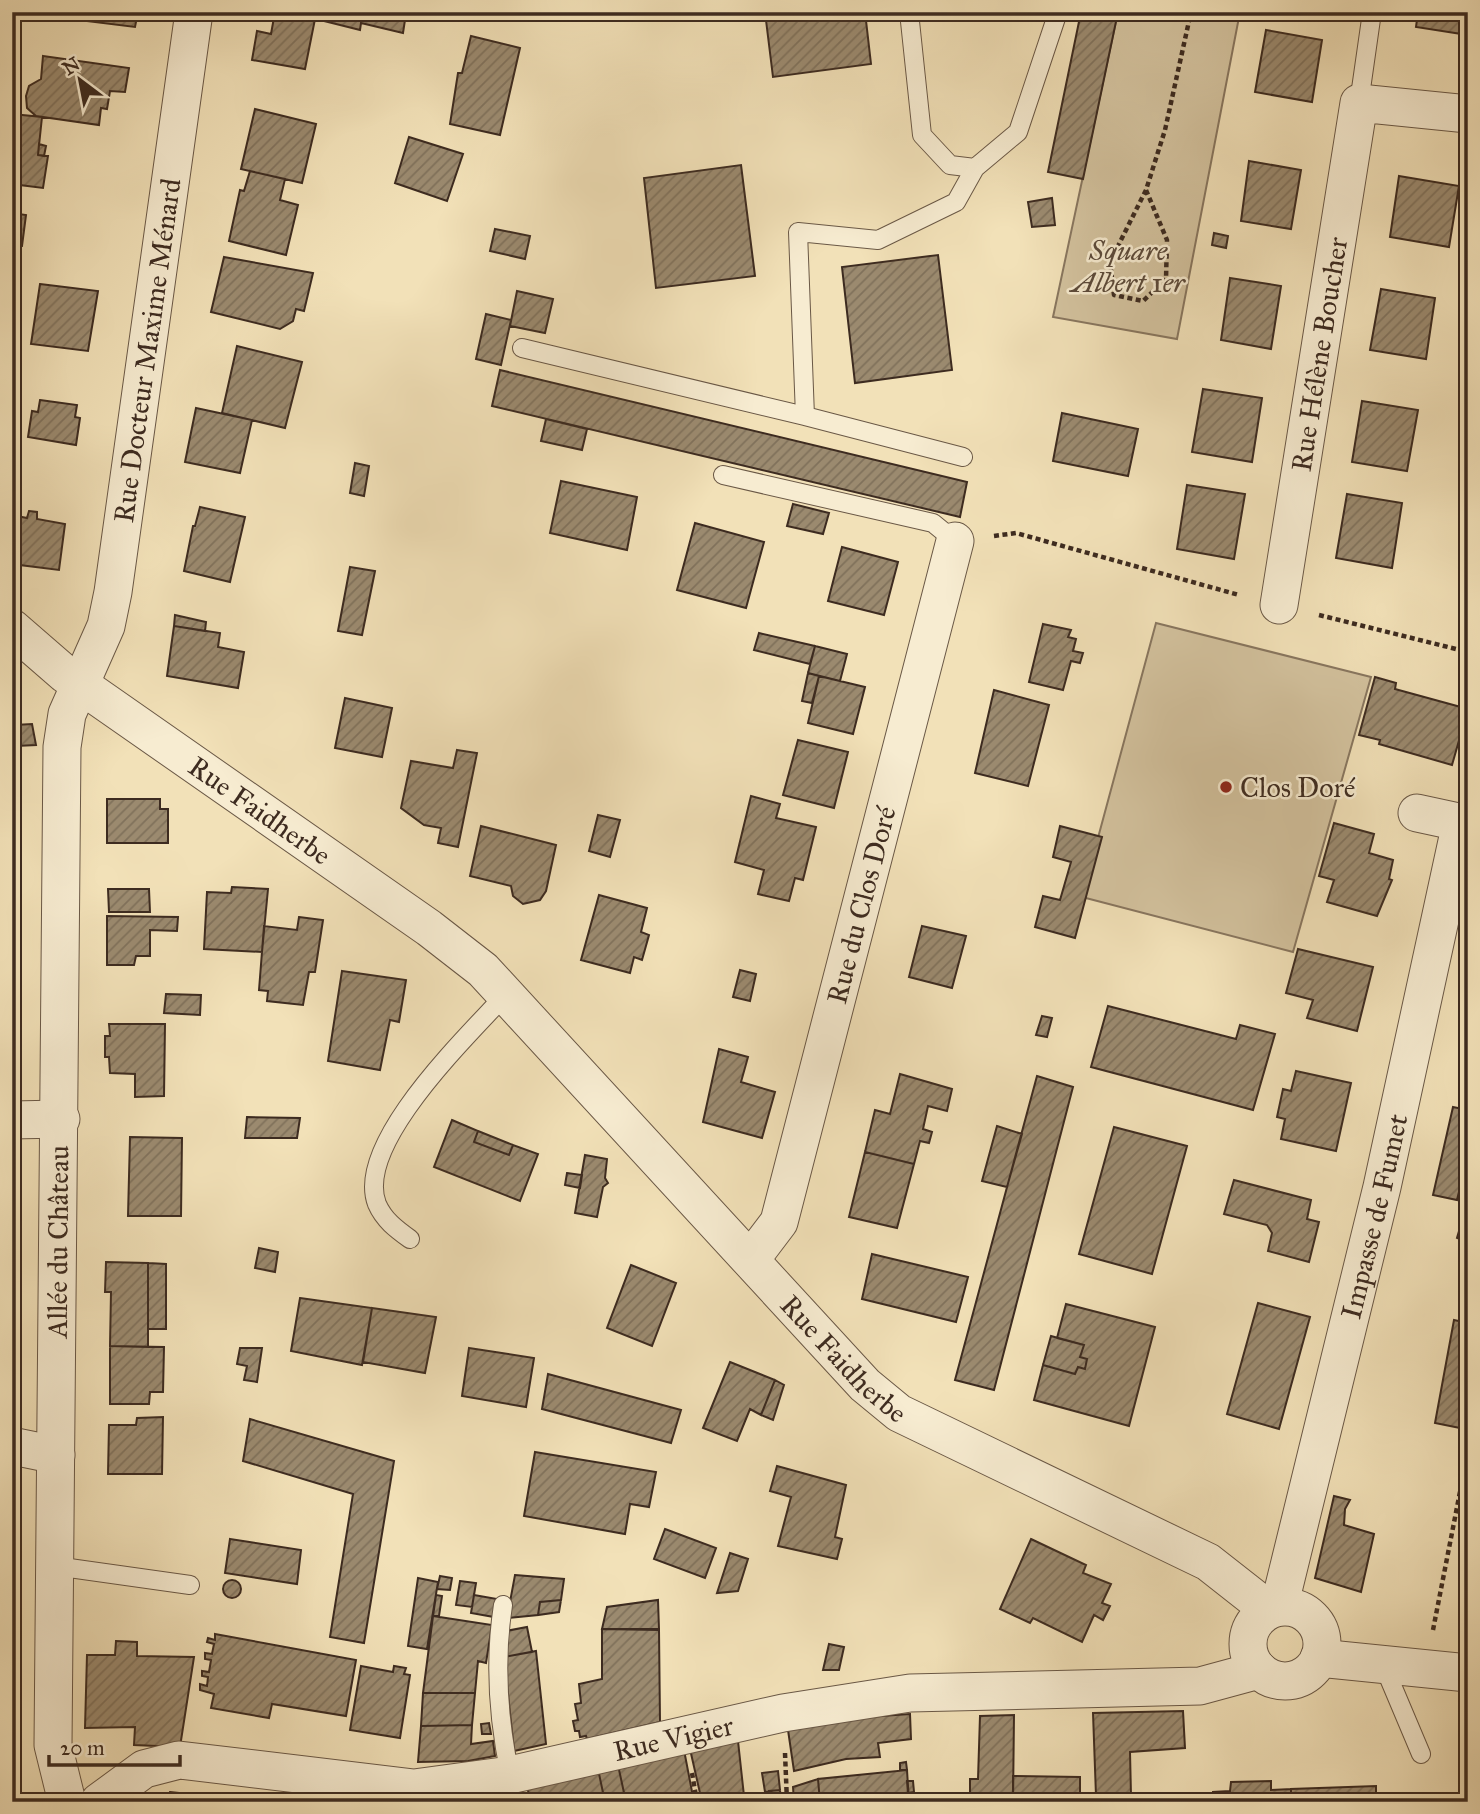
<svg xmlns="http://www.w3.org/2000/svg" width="1480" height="1814" font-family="'IM FELL Great Primer',serif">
<defs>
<pattern id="building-hatch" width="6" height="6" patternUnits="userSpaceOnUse" patternTransform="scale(1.75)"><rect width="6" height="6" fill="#9b8a6f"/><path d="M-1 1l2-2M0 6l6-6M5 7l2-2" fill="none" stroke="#80715b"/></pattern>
</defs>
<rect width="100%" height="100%" fill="#f2e1b8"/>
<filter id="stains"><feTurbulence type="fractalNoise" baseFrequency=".00286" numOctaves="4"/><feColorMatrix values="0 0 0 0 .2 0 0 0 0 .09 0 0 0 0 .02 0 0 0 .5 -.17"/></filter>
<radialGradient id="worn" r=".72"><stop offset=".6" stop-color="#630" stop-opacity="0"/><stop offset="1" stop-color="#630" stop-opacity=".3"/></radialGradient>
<path fill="#d3c29e" stroke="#88765f" stroke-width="2" d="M1118,12H1240L1177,339L1053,317Z
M1156,623L1371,677L1293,952L1082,897Z"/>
<path fill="url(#building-hatch)" stroke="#3d2b20" stroke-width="2" d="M88,12H138L135,27L86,21Z
M275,12L315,19L305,69L252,60L257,31L271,34Z
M322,12H372L405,20L403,33L361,23L360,30L320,20Z
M765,12H865L871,64L773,77Z
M1081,12H1118L1083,179L1048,172Z
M1418,12H1468V35L1416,27Z
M1266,30L1322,40L1312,102L1255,92Z
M471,36L520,48L500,135L450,124L458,73H462Z
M43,56L129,68L125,92L110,91L107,109L101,108L99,125L36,116L27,108L26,96L29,86L41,79Z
M255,109L316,124L302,183L241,169Z
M12,114L42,117L38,155L48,156L43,188L12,184Z
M409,137L463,154L447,201L395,183Z
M39,144L46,146L44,156L38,155Z
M1249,161L1301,170L1291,229L1241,221Z
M741,165L755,276L656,288L644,178Z
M250,171L285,179L280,200L298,205L286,255L229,241L240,190L244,191Z
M1399,176L1459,186L1449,247L1390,237Z
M1052,198L1055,225L1032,227L1028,202Z
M12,213L26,215L22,246L12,245Z
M495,229L530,236L525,259L490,251Z
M1214,233L1228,236L1226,248L1212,245Z
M938,255L952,370L855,383L842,267Z
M224,257L313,273L304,311L296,309L293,321L280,329L211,312Z
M1230,278L1281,286L1271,349L1221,340Z
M40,284L98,291L88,351L31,344Z
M1381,289L1435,298L1426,359L1370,350Z
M517,291L553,299L545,333L510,326Z
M486,314L511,320L501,365L476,359Z
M237,346L302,362L285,428L222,413Z
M500,370L967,482L960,517L492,406Z
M1468,385V420L1462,419Z
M1203,389L1262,398L1252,462L1192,452Z
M40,400L77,405L75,417L80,418L76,445L28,437L32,411L38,412Z
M1362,401L1418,410L1407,471L1352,462Z
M196,408L252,420L240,473L185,462Z
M1062,413L1138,429L1128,476L1053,461Z
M546,419L587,429L582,450L541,441Z
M355,463L369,466L364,496L350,493Z
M561,481L637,497L627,550L550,533Z
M1187,485L1245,494L1234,559L1177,549Z
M1347,494L1402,503L1392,568L1336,558Z
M793,504L829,513L823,534L787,526Z
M200,507L245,517L230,582L184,571L193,526H195Z
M29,511L37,512V519L65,524L59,570L12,564V515L27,518Z
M695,523L764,542L746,608L677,590Z
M842,547L898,562L884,615L828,601Z
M350,567L375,571L362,635L338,631Z
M175,615L206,622L205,631L174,626Z
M1043,624L1071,630L1068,637L1076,639L1073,651L1083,653L1080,663L1071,661L1063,690L1029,682Z
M174,626L220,633L218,647L244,652L238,688L167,676Z
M759,633L815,646L810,664L754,650Z
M815,646L847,654L840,681L808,673Z
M808,673L819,676L812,703L802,701Z
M819,676L865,687L853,734L808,723Z
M1375,677L1396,683L1395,689L1468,709L1452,765L1379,744L1380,740L1359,735Z
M994,690L1049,705L1028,786L975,773Z
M345,698L392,708L382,757L335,748Z
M32,724L36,745L16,746L15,725Z
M798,740L848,752L834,808L783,795Z
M457,750L477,753L458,847L438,843L441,828L424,825L401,808L411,761L453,768Z
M751,796L780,804L776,818L816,827L803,880L795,878L789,901L758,894L764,870L735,862Z
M107,799H160V809H168V843H107Z
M598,815L620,820L610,857L589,851Z
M1334,823L1374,834L1369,853L1393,860L1389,879L1392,880L1377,916L1327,902L1334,880L1319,876Z
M481,826L556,845L546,891L540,900L523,904L513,896L511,886L470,876Z
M1060,826L1102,837L1075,938L1035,927L1043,896L1060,900L1071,862L1053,857Z
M232,887L268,889L262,952L204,949L207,892L231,893Z
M108,889H149L150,912H109Z
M599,895L647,908L641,932L649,935L642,960L634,957L630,973L581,960Z
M107,916L178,917L177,931L150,930V956H136L134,965H107Z
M299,917L323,920L315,972H309L303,1005L267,1001L268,991L259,990L264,926L297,930Z
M922,926L966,936L952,988L909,977Z
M1298,949L1373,967L1357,1031L1307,1018L1313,1000L1286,993Z
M740,970L756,974L750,1001L733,997Z
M342,971L406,980L399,1022L390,1020L380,1070L328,1061Z
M166,994L201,995L200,1015L164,1013Z
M1108,1006L1236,1039L1240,1025L1275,1034L1253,1110L1091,1067Z
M1042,1016L1052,1018L1047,1037L1036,1035Z
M109,1024H165L164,1096L135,1097V1074L110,1073L109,1057H105V1036H110Z
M1468,1036V1056L1463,1055Z
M719,1049L748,1057L741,1082L775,1092L762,1138L703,1122Z
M1296,1071L1351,1083L1336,1151L1281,1139L1285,1119L1277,1117L1283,1089L1291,1091Z
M900,1074L952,1089L947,1111L928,1106L923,1129L932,1132L929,1143L920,1141L914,1164L865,1152L875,1110L890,1114Z
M1037,1076L1073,1087L994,1390L955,1380Z
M1453,1107L1468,1110V1168H1465L1457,1200L1433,1195Z
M247,1117L300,1118L297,1138H245Z
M452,1120L478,1131L474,1142L509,1155L513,1145L538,1154L520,1201L434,1167Z
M997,1126L1022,1134L1007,1187L982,1181Z
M1114,1127L1187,1146L1152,1274L1079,1254Z
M478,1131L513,1145L509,1155L474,1142Z
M130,1137L182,1138L181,1216H128Z
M865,1152L914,1164L897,1228L849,1217Z
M585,1155L607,1159L605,1178L608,1183L603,1187L597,1217L575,1213Z
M567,1173L582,1175L580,1188L565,1185Z
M1234,1180L1311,1200L1307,1219L1319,1222L1309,1262L1268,1251L1272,1233L1267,1225L1224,1214Z
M1462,1221L1468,1222V1242L1457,1238Z
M259,1248L278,1252L275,1272L255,1268Z
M872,1254L968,1277L956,1322L862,1299Z
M106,1262L148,1263V1347L110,1346L111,1292H105Z
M148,1263L166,1264V1329H148Z
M631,1265L676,1283L652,1346L607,1328Z
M300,1298L372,1308L362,1365L291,1351Z
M1258,1303L1310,1317L1279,1429L1227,1414Z
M1066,1304L1155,1327L1129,1426L1034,1400L1043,1365L1075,1374L1078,1367L1085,1369L1087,1359L1080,1357L1084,1345L1057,1338Z
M372,1308L436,1317L425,1373L363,1362Z
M1454,1320L1468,1323L1465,1429L1435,1423Z
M1051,1336L1084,1345L1080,1357L1087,1359L1085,1369L1078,1367L1075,1374L1043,1365Z
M110,1346L164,1347L163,1392H150L149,1404H110Z
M240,1348H262L257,1382L244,1380L247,1366L237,1364Z
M469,1348L534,1358L526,1407L462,1396Z
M730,1362L775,1380L761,1415L750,1409L737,1441L703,1428Z
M548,1374L681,1410L671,1443L542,1409Z
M775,1380L784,1385L773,1420L761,1415Z
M163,1417L162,1474H108L109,1425H136L137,1418Z
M250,1419L394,1461L364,1643L330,1637L353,1494L243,1461Z
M535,1452L656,1472L649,1507L630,1504L625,1534L524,1516Z
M777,1466L846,1485L835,1537L842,1539L837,1559L778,1546L791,1497L770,1491Z
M1334,1496L1350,1500L1345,1509L1344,1525L1374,1534L1361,1592L1315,1578Z
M665,1529L716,1548L705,1578L654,1559Z
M230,1539L301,1550L297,1584L225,1573Z
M1031,1539L1086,1565L1083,1573L1111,1584L1102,1603L1110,1606L1103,1620L1094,1615L1082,1642L1033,1618L1030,1623L1000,1609Z
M730,1553L748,1559L738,1591L717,1593Z
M1468,1564V1620L1459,1611Z
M515,1575L564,1579L561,1600L540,1602L538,1615L507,1618Z
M440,1576L452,1578L450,1590L437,1589Z
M418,1578L438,1582L427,1649L408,1646Z
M223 1589a9 9 0 1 1 18 0a9 9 0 1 1-18 0Z
M460,1581L476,1583L472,1607L456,1605Z
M436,1595L442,1596L439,1616H433Z
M474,1595L497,1599L494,1617L471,1613Z
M561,1600L559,1612L538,1615L540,1602Z
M658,1600L659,1629H602L607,1607Z
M433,1616L492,1625L486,1663L478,1661L475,1693H423Z
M527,1627L532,1652L504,1657L506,1631Z
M602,1629L659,1630L660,1722L587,1739L586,1736L580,1737L579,1731H575L573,1721L578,1720L575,1704L581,1703L579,1684L602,1679Z
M215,1634L356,1660L346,1716L272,1704L269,1718L211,1708L214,1694L200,1690V1684L207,1686L208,1677L202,1676V1671L209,1672L211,1660L205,1659V1653L212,1654L214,1644L207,1642L208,1638L215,1640Z
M116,1641L137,1642V1656L194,1657L180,1747L134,1745L135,1727L85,1728L87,1655H115Z
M829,1644L844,1647L839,1670H823Z
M536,1651L546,1744L514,1751L504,1657Z
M361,1666L393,1672L394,1666L406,1668L404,1674L410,1675L400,1738L350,1730Z
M423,1693H475L472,1725L421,1726Z
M1183,1711L1185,1748L1130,1752L1131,1795L1096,1796L1093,1713Z
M910,1714L911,1739L878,1743L880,1757L846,1759L794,1771L788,1730L866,1717Z
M1014,1715L1013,1802H970V1779H978L980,1716Z
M489,1723L491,1734H482L481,1724Z
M472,1725L471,1744L493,1741L495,1756L468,1761L418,1762L421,1726Z
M738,1741L744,1796L702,1802L690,1749Z
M684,1750L694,1802H659L658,1796L626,1802L618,1765Z
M906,1762L907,1770H900V1763Z
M618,1765L626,1802H605L598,1769Z
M598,1769L605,1802H531L527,1787Z
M907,1770L909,1802H820L818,1779Z
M778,1771L780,1790L765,1792L762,1773Z
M1013,1776L1080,1777V1802H1013Z
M818,1779L820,1802H794L793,1787Z
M907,1781H913L914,1792L908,1793Z
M1271,1781V1790L1291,1789V1802H1213V1792L1230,1791L1231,1782Z
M1376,1786V1802H1291V1789Z
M780,1790L781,1802H770L769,1791Z
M170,1792L224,1798V1802H168Z"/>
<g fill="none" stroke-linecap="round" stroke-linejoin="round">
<defs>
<path id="service" d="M909,12L922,135L950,165L975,168L1018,132L1058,12
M1359,103L1372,12
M522,348L805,416L798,232L878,240L956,202L975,168
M805,416L963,457
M723,475L933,523L955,541
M410,1239C396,1229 384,1220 377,1204C354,1144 468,1036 505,995
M55,1566L190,1585
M503,1605C494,1663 498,1718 510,1775
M1383,1664L1421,1754"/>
<g id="minor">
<path id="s1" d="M1279,605L1359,103L1468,114"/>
<path id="s2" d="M12,628L65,674L429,928L483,970L865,1385L899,1413L1208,1562L1269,1610"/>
<path d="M1417,813L1468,824"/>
<path d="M12,1120L61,1119"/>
<path id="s3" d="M751,1259L779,1222L955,541"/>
<path d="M12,1446L56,1455"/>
<path id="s4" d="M1279,1607L1382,1187L1461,823"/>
<circle cx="1285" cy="1644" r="37"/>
<path d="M1319,1658L1468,1673"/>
<path id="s5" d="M67,1802L53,1745L62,747L67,714L106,626L113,592L194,12"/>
<path id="s6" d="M99,1802L144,1769L179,1760L414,1788L510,1775L783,1713L910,1693L1200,1686L1259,1670"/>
</g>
</defs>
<use href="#service" stroke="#6a5846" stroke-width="20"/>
<use href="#minor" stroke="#6a5846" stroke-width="39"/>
<path stroke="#3d2b20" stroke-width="4.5" stroke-dasharray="5 3.5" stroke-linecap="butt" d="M1146,190L1167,240L1166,279L1143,301L1114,295L1110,262L1146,190L1165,130L1191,12
M994,536L1016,533L1239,595
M1319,615L1468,652
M1433,1630L1468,1451
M785,1753L787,1802
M692,1773L697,1802"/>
<use href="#service" stroke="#f7ecd1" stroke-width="18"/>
<use href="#minor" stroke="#f7ecd1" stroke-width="37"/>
</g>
<circle fill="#8f2418" stroke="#f7ecd1" stroke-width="2.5" cx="1226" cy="787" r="7"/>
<g text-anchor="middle" stroke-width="5" stroke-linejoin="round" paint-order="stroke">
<g font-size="28" font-style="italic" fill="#5b4939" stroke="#f7ecd1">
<text x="1128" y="260">Square<tspan x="1128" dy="32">Albert 1er</tspan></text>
</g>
<g font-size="28" fill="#3d2b20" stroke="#f7ecd1">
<text dy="10" stroke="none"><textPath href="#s5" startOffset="1465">Rue Docteur Maxime Ménard</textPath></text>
<text dy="10" stroke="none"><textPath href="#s1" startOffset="254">Rue Hélène Boucher</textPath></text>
<text dy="10" stroke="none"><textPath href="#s2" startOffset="308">Rue Faidherbe</textPath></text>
<text dy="10" stroke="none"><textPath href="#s3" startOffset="374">Rue du Clos Doré</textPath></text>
<text dy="10" stroke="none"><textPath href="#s4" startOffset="402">Impasse de Fumet</textPath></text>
<text dy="10" stroke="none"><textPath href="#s5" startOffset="562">Allée du Château</textPath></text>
<text dy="10" stroke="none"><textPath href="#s2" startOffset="1113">Rue Faidherbe</textPath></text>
<text dy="10" stroke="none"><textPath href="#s6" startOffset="593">Rue Vigier</textPath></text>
</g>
<g font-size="28" fill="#3d2b20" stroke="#f7ecd1" text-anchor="start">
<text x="1240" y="797">Clos Doré</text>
</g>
</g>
<rect width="1480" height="1814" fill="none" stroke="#f2e1b8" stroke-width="42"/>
<rect x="14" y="14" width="1452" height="1786" fill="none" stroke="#3d2b20" stroke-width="3.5"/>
<rect x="21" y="21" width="1438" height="1772" fill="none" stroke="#3d2b20" stroke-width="2"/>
<g transform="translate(80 80) rotate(328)" stroke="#f7ecd1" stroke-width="5" paint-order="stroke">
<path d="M0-5L12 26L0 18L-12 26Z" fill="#3d2b20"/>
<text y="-10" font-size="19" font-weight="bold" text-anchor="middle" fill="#3d2b20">N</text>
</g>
<path d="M49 1755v10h131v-10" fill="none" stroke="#3d2b20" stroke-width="3.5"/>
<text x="60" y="1755" font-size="21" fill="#3d2b20" stroke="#f7ecd1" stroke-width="5" paint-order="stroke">20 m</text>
<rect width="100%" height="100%" filter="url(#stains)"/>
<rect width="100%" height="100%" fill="url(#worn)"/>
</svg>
